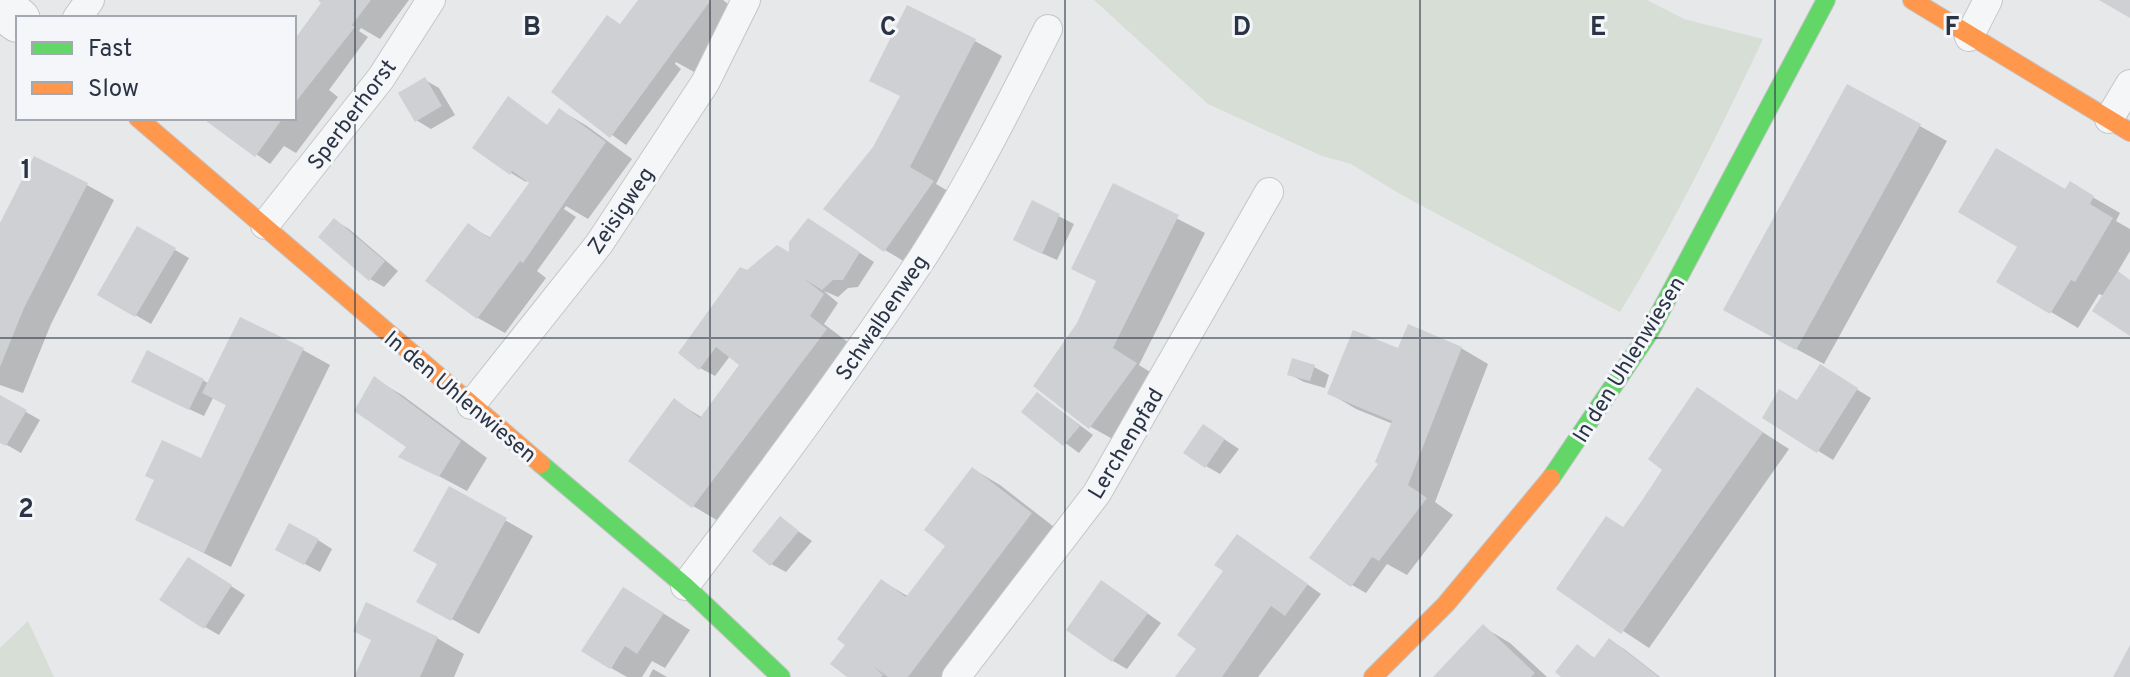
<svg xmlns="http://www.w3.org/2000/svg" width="2130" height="677" font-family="Overpass,sans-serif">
<rect width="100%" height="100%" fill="#e6e8ea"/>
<path fill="#d6ded6" d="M1094,0H1647L1684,19L1763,39C1719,132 1674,224 1620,312L1400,194L1351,164L1322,156L1208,104Z
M28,621L54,677H0V648Z"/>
<path fill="#0003" d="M321,0H409L380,39L361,28L359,31L368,37L329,90L338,97L296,153L284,146L270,164L206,118H294V43L324,2Z
M641,0H723L740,13L696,73L676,62L675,64L681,69L626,145L553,92L622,26Z
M975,41L1002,56L936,184L960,198L912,266L885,250L875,149Z
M425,80L439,88L455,115L431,129L416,120Z
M1847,86L1947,141L1824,364L1752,325Z
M509,99L548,126L560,110L587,126L632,159L588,219L566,206L564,209L576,217L537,271L546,278L505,333L478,318L428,280L469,226L491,238L538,191L527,180L526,182L511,173L475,147Z
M2070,184L2120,213L2116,221L2130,229V251L2117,273L2130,281V334L2104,296L2099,294L2078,328L1999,281Z
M87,185L114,200L51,324L23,393L0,385V227Z
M1114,186L1205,233L1139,365L1163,380L1118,442L1091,427L1079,324L1098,282Z
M1033,203L1074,224L1057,260L1030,248Z
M334,220L349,229L398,271L384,287L370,279Z
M137,228L189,258L151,324L99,294Z
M823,229L874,262L858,287L848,288L838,297L824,291L838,303L824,324L853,346L720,522L693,506L675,401L703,418L742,365L730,356L715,376L700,368L747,272L790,255Z
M1461,348L1488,364L1435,502L1453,515L1407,575L1387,564L1366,593L1352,585L1393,424L1356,409L1329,393L1399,351Z
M303,350L330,365L231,567L137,519L202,461L228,406L213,398L204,416L148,390L203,380L209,384Z
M1314,367L1329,375L1325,388L1304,382L1289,374Z
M1820,367L1871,398L1833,460L1765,418L1797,402Z
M375,379L402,395L487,458L467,491L401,456L409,447Z
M1697,390L1789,449L1649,648L1558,588L1624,529L1665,469Z
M1038,394L1093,435L1079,453L1023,412Z
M0,397L40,420L21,453L0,441Z
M1218,435L1239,449L1220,474L1206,466Z
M973,469L1000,485L1058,530L947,677H851L845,648L882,581L909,597L948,545Z
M450,489L533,536L479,634L419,601L439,563Z
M781,519L812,541L786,572L771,564Z
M318,540L332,549L320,572L292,557Z
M1252,545L1321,594L1258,677H1178L1199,648Z
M203,568L245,595L219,635L205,627Z
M1116,591L1161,623L1127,669L1113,661Z
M650,605L690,630L665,668L652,661L642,677H627L611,668Z
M1483,627L1510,643L1547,677H1436Z
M437,638L464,654L454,677H356Z
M1610,640L1624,649L1660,677H1564L1577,647L1596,659Z
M653,669L667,677H649Z"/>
<path fill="#ced0d3" d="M318,0H371L352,25L355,27L294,104V40L321,3Z
M638,0H711L610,138L551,92L607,15L620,24Z
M2099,0H2130V18Z
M907,5L976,39L910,167L934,181L884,252L823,209L873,147L900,96L869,81Z
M425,77L442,106L415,122L398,93Z
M1847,84L1921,124L1796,350L1723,310Z
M508,96L547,125L559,108L606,142L523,263L520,261L477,319L425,281L468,223L489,238L529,183L512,171L510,175L472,148Z
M202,118H283L255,157Z
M1996,148L2065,189L2070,181L2094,196L2090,204L2113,218L2075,282L2071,280L2050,314L1996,282L2017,247L1958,212Z
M34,156L88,183L24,308L0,367V223Z
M1113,183L1179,215L1113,348L1137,363L1089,429L1033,386L1077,323L1096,281L1071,269Z
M1032,200L1060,214L1042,254L1013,240Z
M334,218L385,261L369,281L318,237Z
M808,218L860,252L843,280H833L822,290L803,278L824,294L810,316L827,329L692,508L628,461L674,398L700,418L739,365L716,347L699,370L678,353L740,267L747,270L777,245L789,252V242Z
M137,226L176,248L135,317L97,295Z
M2118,271L2130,280V336L2092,311Z
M240,317L304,348L204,553L135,520L154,480L145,476L162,440L201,458L226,405L202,393Z
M1408,324L1462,347L1408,485L1427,498L1379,561L1372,557L1351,587L1309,558L1378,464L1375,462L1392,421L1327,394L1353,330L1398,348Z
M147,350L204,379L189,410L131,382Z
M1292,358L1315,365L1310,381L1287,375Z
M1820,364L1858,388L1817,453L1762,418L1779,389L1797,400Z
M374,376L461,441L439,477L398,457L406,447L354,411Z
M1697,387L1763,432L1621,634L1556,589L1606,516L1623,527L1641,502L1662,470L1648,459Z
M1037,392L1080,426L1063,446L1021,412Z
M0,395L27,410L6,446L0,443Z
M1203,424L1225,439L1205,468L1183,453Z
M972,467L1032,513L908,677H888L873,666L883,675L881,677H847L830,664L845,645L837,639L881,579L906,597L945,546L924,530Z
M449,486L507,518L451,621L416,602L437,564L413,551Z
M780,516L799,531L770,566L752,551Z
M289,523L319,539L304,565L275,550Z
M1237,534L1308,584L1285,616L1271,606L1222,677H1175L1196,649L1177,635L1223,571L1214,565Z
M188,557L232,585L204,629L159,600Z
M1101,580L1148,613L1112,662L1066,630Z
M623,587L664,613L637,654L625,646L610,669L581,651Z
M366,602L438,637L420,677H354L371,640L353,631Z
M1483,624L1535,673L1531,677H1433Z
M1609,638L1659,677H1561L1555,672L1577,644L1594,658Z
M2130,645V677H2113Z"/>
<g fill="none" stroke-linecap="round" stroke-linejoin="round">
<defs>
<path id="lane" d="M77,18L90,0
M1969,37L1988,0
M2109,119L2130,84
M265,225L381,78L431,0
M471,405L599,244L705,83L746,0
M685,586C767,478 848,370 923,257C970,184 1009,106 1048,29
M956,677L1097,493L1269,192"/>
<path id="street" d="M0,6L18,20"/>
<path id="fast" d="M541,464L685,586L781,677
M1551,478L1649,333L1826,0"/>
<path id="slow" d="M1912,0L2130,132
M138,118L541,464
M1373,677L1446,604L1551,478"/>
</defs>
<use href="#lane" stroke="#c4c6c8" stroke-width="30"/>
<use href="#street" stroke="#c4c6c8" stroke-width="46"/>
<use href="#fast" stroke="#c4c6c8" stroke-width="20"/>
<use href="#slow" stroke="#c4c6c8" stroke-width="20"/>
<use href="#lane" stroke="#f5f6f7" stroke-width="28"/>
<use href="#street" stroke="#f5f6f7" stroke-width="44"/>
<use href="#fast" stroke="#63d668" stroke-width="18"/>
<use href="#slow" stroke="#ff974d" stroke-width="18"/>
</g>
<path fill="none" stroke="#2b3445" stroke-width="2" stroke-opacity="0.55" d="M355,0V677M710,0V677M1065,0V677M1420,0V677M1775,0V677M0,338H2130"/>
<g text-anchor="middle" stroke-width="6" stroke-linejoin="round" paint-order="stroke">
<g font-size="22" fill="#2b3445" stroke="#f4f6f9">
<text transform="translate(351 114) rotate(-53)" y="8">Sperberhorst</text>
<text transform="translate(620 210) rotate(-56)" y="8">Zeisigweg</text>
<text transform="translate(881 317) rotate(-56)" y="8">Schwalbenweg</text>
<text transform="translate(1628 359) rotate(-58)" y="8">In den Uhlenwiesen</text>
<text transform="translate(461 396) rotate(40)" y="8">In den Uhlenwiesen</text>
<text transform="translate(1125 443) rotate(-59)" y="8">Lerchenpfad</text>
</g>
</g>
<g font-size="26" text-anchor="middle" font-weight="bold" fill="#2b3445" stroke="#f4f6f9" stroke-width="6" stroke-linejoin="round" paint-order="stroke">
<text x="532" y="35">B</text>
<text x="888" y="35">C</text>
<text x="1242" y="35">D</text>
<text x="1598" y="35">E</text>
<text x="1952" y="35">F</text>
<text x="26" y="178">1</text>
<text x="26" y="517">2</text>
</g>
<rect x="16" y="16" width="280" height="104" fill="#f4f6f9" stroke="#a4a8b1" stroke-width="2"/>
<rect x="32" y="42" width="40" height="12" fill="#63d668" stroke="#a4a8b1" stroke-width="2"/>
<text x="88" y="56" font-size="24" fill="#2b3445">Fast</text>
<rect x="32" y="82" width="40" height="12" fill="#ff974d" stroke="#a4a8b1" stroke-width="2"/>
<text x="88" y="96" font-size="24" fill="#2b3445">Slow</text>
</svg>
